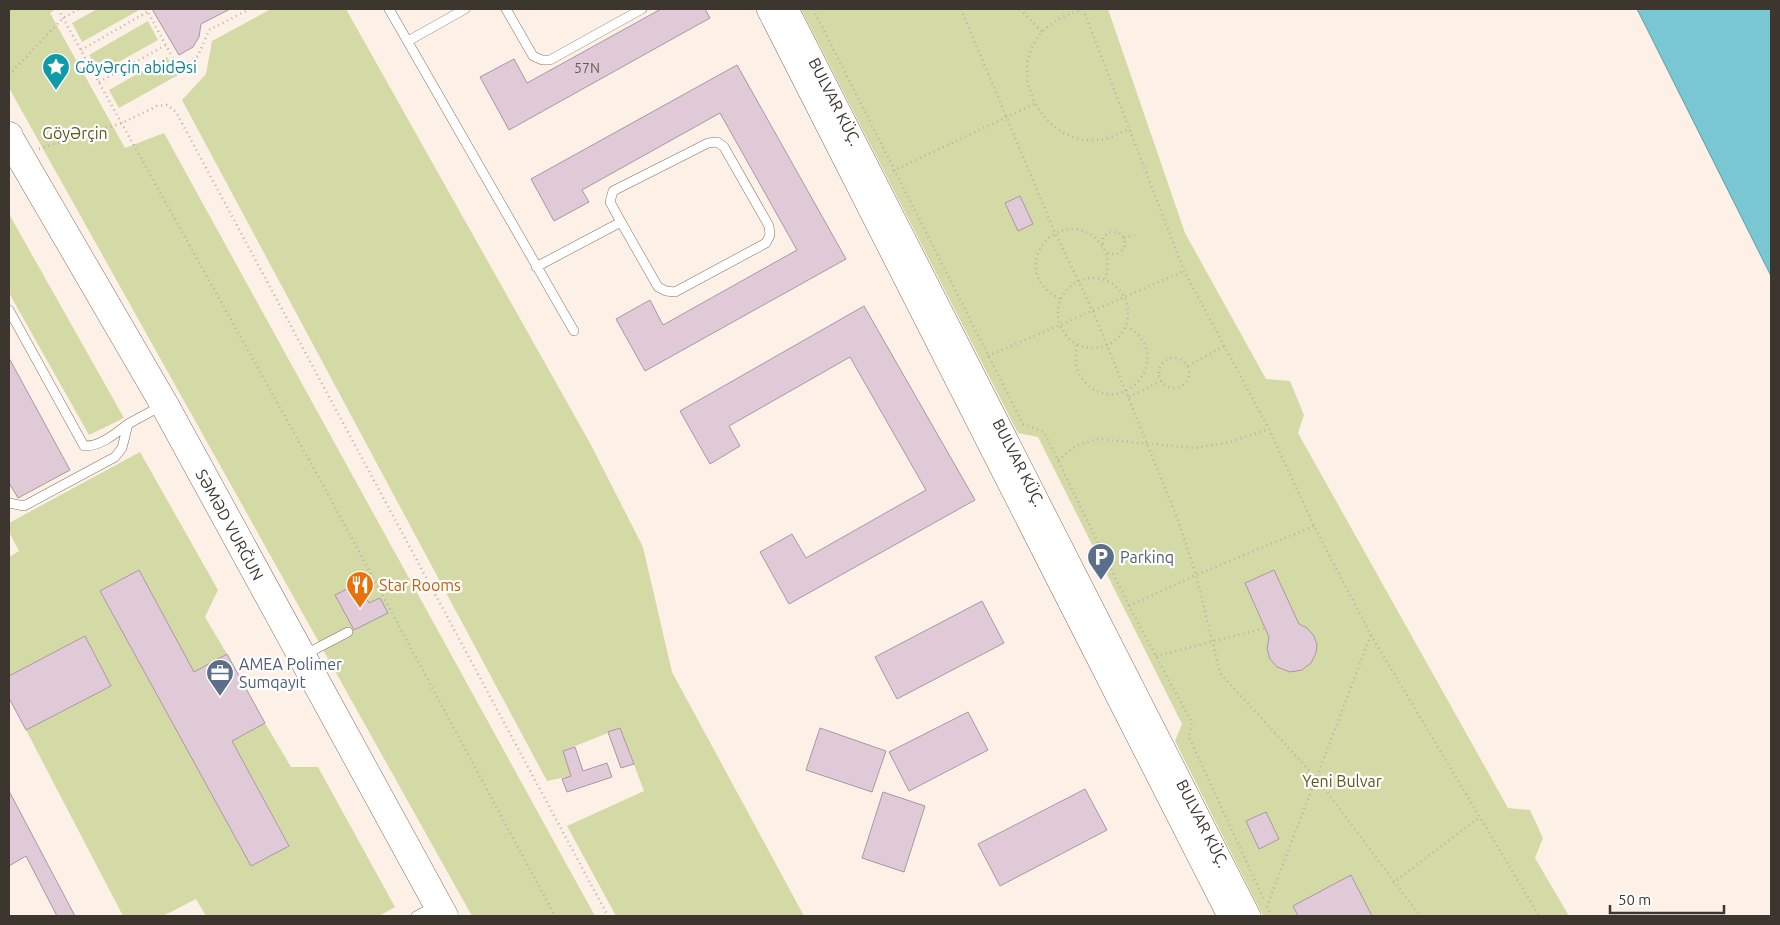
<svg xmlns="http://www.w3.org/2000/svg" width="1780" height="925" font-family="Ubuntu,sans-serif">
<rect width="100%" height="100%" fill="#fdf1e7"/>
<path fill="#d4daa5" d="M9,9H56L50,13L125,148L164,133L595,916H472L9,88Z
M97,9H141L82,42L72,23Z
M271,9H346L591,445L643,547L672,672L804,916H616L567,826L644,791L620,728L563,751L571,776L547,781L182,100L206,74L212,41Z
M801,9H1108L1185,233L1266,379L1290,381L1304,415L1298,433L1508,808L1530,810L1543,838L1535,858L1569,916H1263L1175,741L1182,724L1038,437L1018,433Z
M148,21L158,40L99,73L89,55Z
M167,57L178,75L119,108L109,90Z
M9,214L124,418L89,435L9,293Z
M140,452L218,590L205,617L227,654L194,672L139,570L100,591L251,866L289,845L232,741L265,723L291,767H318L395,907L379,916H206L196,899L163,916H123L26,730L110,686L84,636L9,676V557L19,551L9,532V523Z"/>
<path fill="#79c7d2" stroke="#679ca1" d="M1637,9H1771V276Z"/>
<path fill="#e0cad8" stroke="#aa96a3" d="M152,9H230L201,24L199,37L193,47L179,55Z
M661,9H705L710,18L509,130L480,77L514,59L527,83Z
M737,65L846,259L645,371L616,319L650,300L663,325L797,250L720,113L582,190L589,202L554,221L531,179Z
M1020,196L1033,224L1018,231L1005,203Z
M864,306L975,500L789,604L760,552L792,534L806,558L926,490L850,357L729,426L740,446L710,464L680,411Z
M9,358L70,470L18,498L9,483Z
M139,570L194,672L227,654L265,723L232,741L289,846L251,866L100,591Z
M1274,570L1299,624L1307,628L1314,636L1317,645L1316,653L1311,663L1302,670L1290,672L1277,667L1270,659L1267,649L1269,637L1245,583Z
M359,583L369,603L380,598L388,613L354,630L335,595Z
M982,601L1004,643L897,699L875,657Z
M85,636L111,686L26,730L9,698V676Z
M968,712L988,750L909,791L889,752Z
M620,728L634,764L621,768L608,732Z
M820,728L886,751L872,792L806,770Z
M575,747L583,771L607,763L612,777L567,792L562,779L571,776L563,751Z
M1085,789L1107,830L1000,886L978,844Z
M9,791L75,916H57L26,856L9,866Z
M883,792L925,806L904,872L862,858Z
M1266,812L1279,839L1259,849L1246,821Z
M1351,875L1372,916H1298L1293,906Z"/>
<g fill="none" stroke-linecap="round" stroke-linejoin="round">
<defs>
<path id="service" d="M389,9L574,331
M506,9L533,56L542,60H550L642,9
M408,41L465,9
M536,267L621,222L610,202L613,191L708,143L717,142L724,147L769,226L770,235L766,243L675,292L666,291L658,287L621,222
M9,310L84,446C100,447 116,433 128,424
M9,503L24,506L115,457L122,448L128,424L161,406
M304,655L348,632
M416,916L435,906"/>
<g id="tertiary">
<path d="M767,9L1228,916"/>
<path id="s1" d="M788,9L1250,916"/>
</g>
<g id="primary">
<path id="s2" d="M10,139L164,404L444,916"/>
</g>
<path id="trunk" d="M9,136V140"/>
</defs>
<use href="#service" stroke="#827162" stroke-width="10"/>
<use href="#tertiary" stroke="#827162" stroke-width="22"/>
<use href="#primary" stroke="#827162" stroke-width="29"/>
<use href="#trunk" stroke="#827162" stroke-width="29"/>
<path stroke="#bab0a7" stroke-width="2.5" stroke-dasharray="1 4" stroke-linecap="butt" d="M58,9L328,494L555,916
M146,9L179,69L198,56L209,30L250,9
M813,9L1023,424L1044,432L1129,606L1192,723L1189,737L1264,900
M961,9L1055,233L1093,311L1178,520L1196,575L1220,673L1317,779L1420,916
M1020,9L1042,32
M1083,9L1184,271L1269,429L1314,526L1371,635L1539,916
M1083,9C1068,14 1055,19 1043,31C1002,73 1046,151 1104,139C1113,137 1121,132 1129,129
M81,50L147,12
M9,75L63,18L79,9
M99,82L166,45
M39,149L122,123L157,106L167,105L176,112L608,916
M893,171L1034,104
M1124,238L1134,235
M1103,244V238L1109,232H1118L1124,238L1125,246C1121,254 1114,256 1107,252
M1058 313a35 35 0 1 1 70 0a35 35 0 1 1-70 0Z
M1060,299C1001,269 1063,199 1100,243C1109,254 1109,266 1105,279
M1077,345C1074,358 1075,371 1084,381C1120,422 1179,358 1127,326
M988,356L1184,271
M1159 373a15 15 0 1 1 30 0a15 15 0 1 1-30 0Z
M1188,366L1224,346
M1129,397L1161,381
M1058,460L1076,446L1097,439L1195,448L1230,442L1269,429
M1129,606L1196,575L1314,526
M1156,656L1265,628
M1393,883L1480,817
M1272,916L1267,906L1371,635"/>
<use href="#service" stroke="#fff" stroke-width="9"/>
<use href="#tertiary" stroke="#fff" stroke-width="21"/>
<use href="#primary" stroke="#fff" stroke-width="28"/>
<use href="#trunk" stroke="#fff" stroke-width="28"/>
</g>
<defs>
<symbol id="sight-pin" viewBox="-11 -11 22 30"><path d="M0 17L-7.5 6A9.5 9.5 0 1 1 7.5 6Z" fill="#0f9aa8" stroke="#fff"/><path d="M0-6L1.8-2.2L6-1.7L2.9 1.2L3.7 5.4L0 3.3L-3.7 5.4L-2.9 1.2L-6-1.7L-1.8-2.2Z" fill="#fff"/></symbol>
<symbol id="parking-pin" viewBox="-11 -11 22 30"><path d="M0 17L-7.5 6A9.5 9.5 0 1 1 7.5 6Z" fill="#5c6f8a" stroke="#fff"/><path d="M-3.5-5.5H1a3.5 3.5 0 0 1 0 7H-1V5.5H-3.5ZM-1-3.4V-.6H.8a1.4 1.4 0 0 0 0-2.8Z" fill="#fff"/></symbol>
<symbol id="restaurant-pin" viewBox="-11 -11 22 30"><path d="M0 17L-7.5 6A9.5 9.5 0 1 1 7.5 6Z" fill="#e8710a" stroke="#fff"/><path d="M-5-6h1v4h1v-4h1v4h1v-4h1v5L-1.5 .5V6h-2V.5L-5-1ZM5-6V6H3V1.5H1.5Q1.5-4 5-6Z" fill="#fff"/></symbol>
<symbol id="office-pin" viewBox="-11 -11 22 30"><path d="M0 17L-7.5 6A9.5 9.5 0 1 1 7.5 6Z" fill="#5c6f8a" stroke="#fff"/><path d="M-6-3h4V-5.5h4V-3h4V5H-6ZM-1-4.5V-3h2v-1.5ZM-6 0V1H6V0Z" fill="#fff"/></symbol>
</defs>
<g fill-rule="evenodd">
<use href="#sight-pin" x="40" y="51" width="32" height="43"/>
<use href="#parking-pin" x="1085" y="541" width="32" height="43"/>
<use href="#restaurant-pin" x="344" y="569" width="32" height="43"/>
<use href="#office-pin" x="204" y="657" width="32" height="43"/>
</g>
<g text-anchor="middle" stroke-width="4.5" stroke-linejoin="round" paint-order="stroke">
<g font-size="14" fill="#665b59">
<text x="587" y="73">57N</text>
</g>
<g font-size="16" fill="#0d838f" stroke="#fff" text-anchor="start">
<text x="75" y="73">Göyərçin abidəsi</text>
</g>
<g font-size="16" fill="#3d362f" stroke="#fff">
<text dy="6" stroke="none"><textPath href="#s1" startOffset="104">BULVAR KÜÇ.</textPath></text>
<text dy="6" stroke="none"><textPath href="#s1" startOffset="509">BULVAR KÜÇ.</textPath></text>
<text dy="6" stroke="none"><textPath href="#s2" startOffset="444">SƏMƏD VURĞUN</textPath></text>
<text dy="6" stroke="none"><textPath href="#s1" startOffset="914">BULVAR KÜÇ.</textPath></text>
</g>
<g font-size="16" fill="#555b19" stroke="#fff">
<text x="75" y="139">Göyərçin</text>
<text x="1342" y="787">Yeni Bulvar</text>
</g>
<g font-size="16" fill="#4e5e75" stroke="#fff" text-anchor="start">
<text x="1120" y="563">Parkinq</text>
<text x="239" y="670">AMEA Polimer<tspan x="239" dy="18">Sumqayıt</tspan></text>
</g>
<g font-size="16" fill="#c56008" stroke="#fff" text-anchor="start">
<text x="379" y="591">Star Rooms</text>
</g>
</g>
<rect width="1780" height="925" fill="none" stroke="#3d362f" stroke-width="20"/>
<path d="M1610 905v8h114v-8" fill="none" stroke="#3d362f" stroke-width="2.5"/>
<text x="1618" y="905" font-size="15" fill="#3d362f" stroke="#ffffff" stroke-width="4" paint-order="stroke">50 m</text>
</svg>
